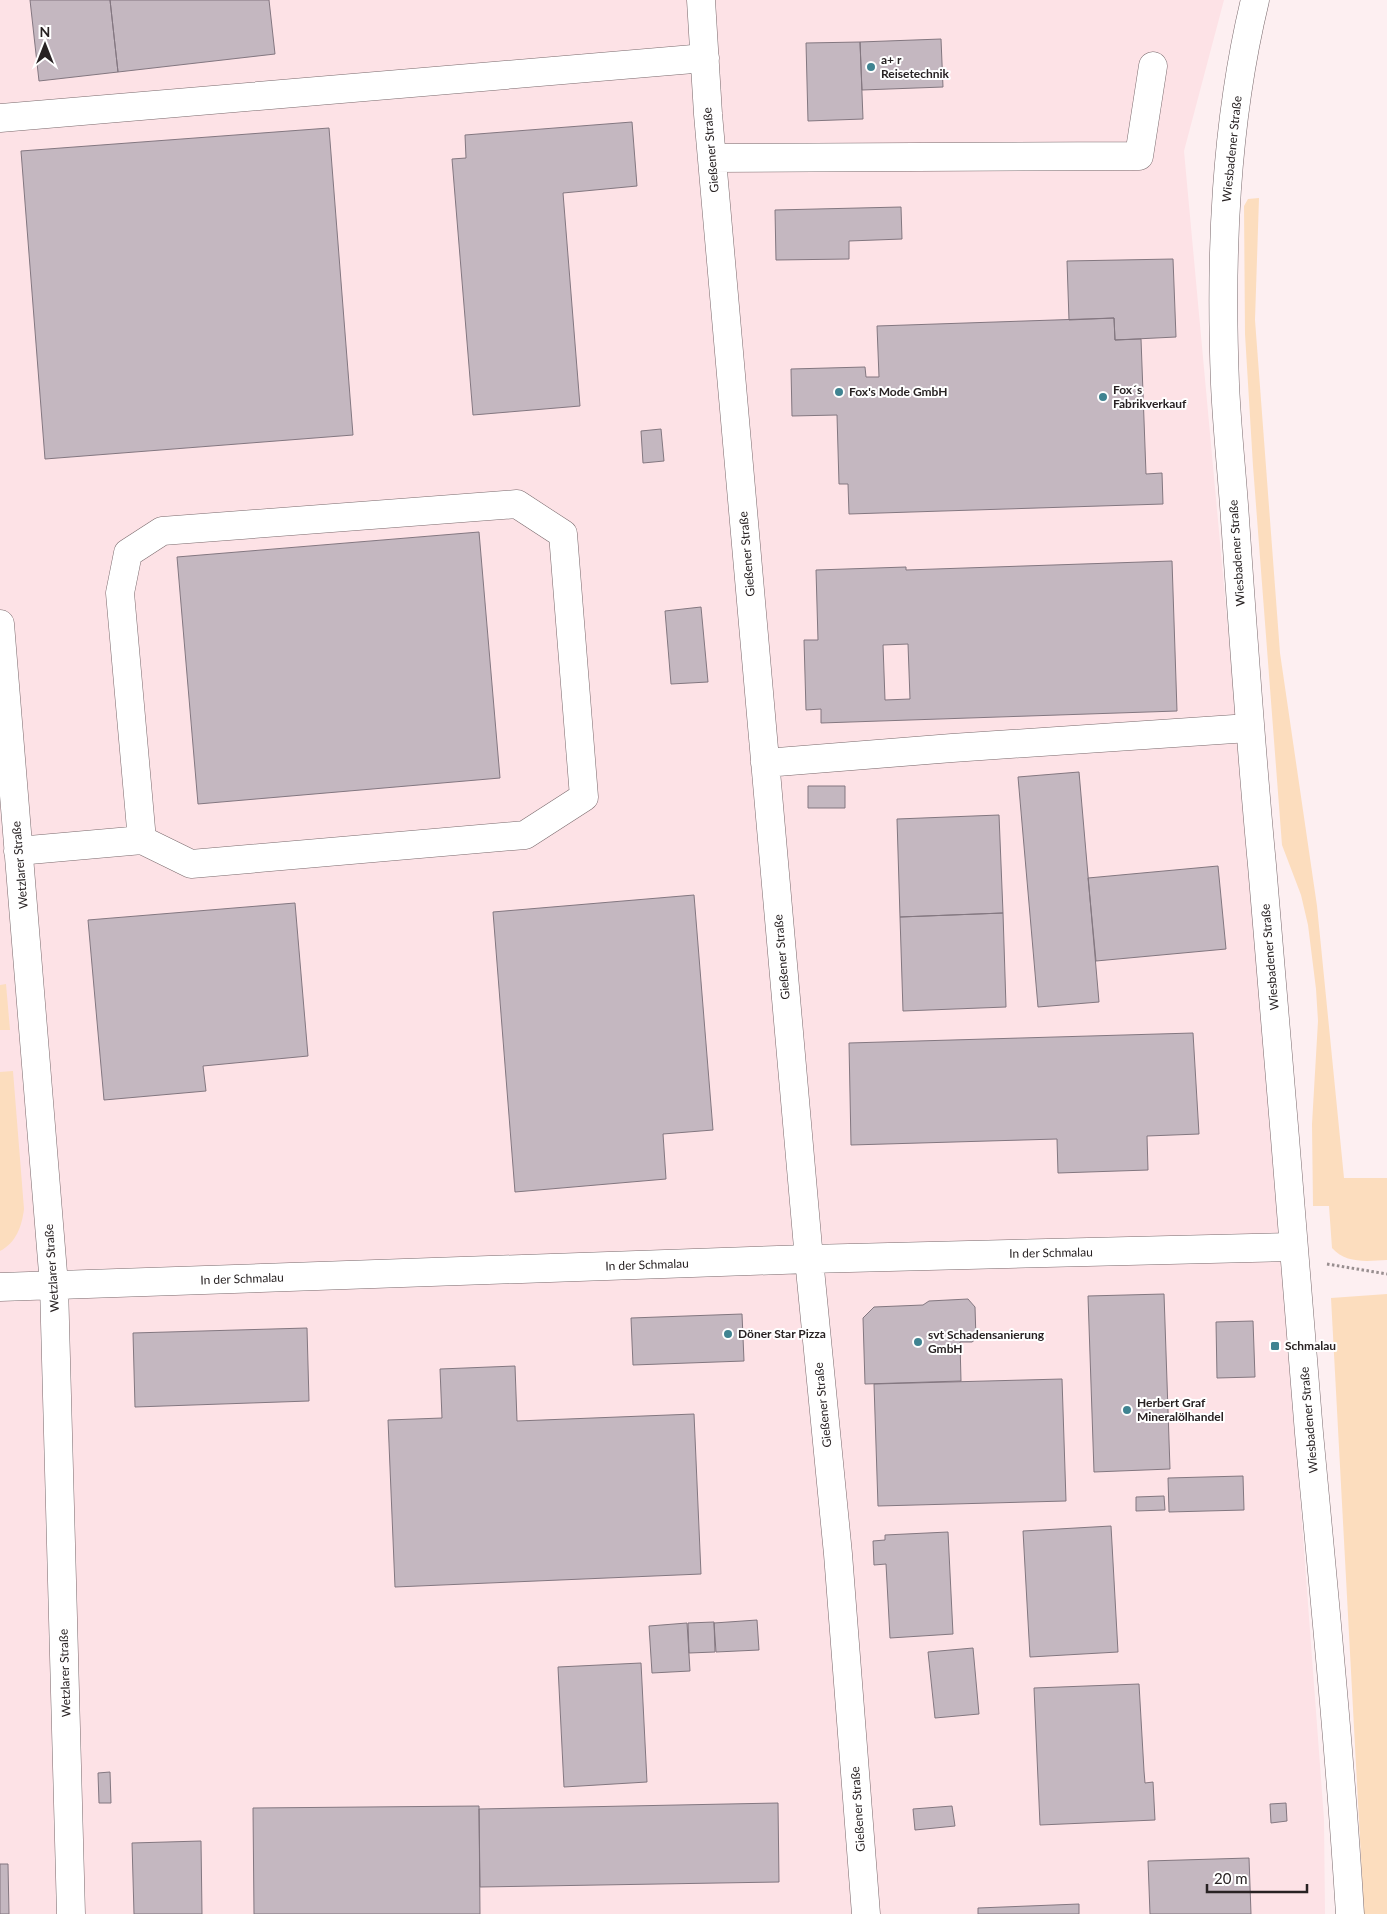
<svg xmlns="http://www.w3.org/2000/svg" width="1387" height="1914" font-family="Lato,sans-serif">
<rect width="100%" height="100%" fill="#fdeff1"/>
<path fill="#fde2e6" d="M0,0H1224L1184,151L1267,1053L1324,1819L1325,1914H0Z"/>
<path fill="#fcddbe" d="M1259,198L1255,320L1280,653L1317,906L1344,1178H1387V1260C1367,1261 1346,1264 1332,1248L1329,1206H1313L1312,1124L1318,1021L1316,989L1308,925L1301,895L1282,845L1253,466L1245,334L1244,206L1248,199Z
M6,984L10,1030H0V985Z
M13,1071L24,1209C22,1226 16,1243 0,1251V1072Z
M1387,1294V1914H1364L1331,1298Z"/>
<path fill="#c4b7c0" stroke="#837780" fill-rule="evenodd" d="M30,0H110L118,72L39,81Z
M110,0H269L275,54L118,72Z
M941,39L943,87L862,90L860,42Z
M860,42L863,119L808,121L806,43Z
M632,122L637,186L563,193L580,406L473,415L452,159L466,158L465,135Z
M329,128L353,435L45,459L21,151Z
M901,207L902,239L849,241V259L776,260L775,210Z
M1173,259L1176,337L1115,340L1114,318L1069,320L1067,261Z
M1114,318L1115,340L1141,339L1146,474L1162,473L1163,504L849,514L848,484H839L837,415L792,416L791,369L865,367L866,377H879L877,326Z
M661,429L664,461L643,463L641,431Z
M479,532L500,778L198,804L177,557Z
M1172,561L1177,711L821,723V709L806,710L804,640H818L816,570L906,567V570ZM908,644L910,699L885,700L883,645Z
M701,607L708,682L671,684L665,611Z
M1079,772L1099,1002L1038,1007L1018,777Z
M808,786H845V808H808Z
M999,815L1003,913L900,917L897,819Z
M1218,866L1226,949L1096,961L1088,878Z
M694,895L713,1130L663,1134L666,1179L515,1192L493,912Z
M295,903L308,1056L203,1066L206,1091L104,1100L88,920Z
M1003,913L1006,1007L903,1011L900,917Z
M1193,1033L1199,1134L1147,1136L1148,1170L1058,1173L1057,1139L851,1145L849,1043Z
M1164,1294L1170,1469L1094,1472L1088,1296Z
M968,1299L975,1307L976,1339L972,1342H960L961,1381L865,1384L863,1318L874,1307L923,1305L929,1301Z
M742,1314L744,1361L633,1365L631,1318Z
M1253,1321L1255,1377L1217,1378L1216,1322Z
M307,1328L309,1401L135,1407L133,1333Z
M515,1366L517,1421L694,1414L701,1574L395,1587L388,1420L442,1418L440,1369Z
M1062,1379L1066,1501L878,1506L874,1384Z
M1243,1476L1244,1510L1169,1512L1168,1478Z
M1164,1496L1165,1510L1136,1511V1497Z
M1111,1526L1118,1652L1030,1657L1023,1531Z
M948,1532L953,1634L890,1638L886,1564L874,1565L873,1541L885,1540V1535Z
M757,1620L759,1650L716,1652L714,1623Z
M714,1622L715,1652L689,1653L688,1623Z
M687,1623L690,1671L652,1673L649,1626Z
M973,1648L979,1714L935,1718L928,1652Z
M641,1663L647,1782L564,1787L558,1667Z
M1139,1684L1144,1771L1145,1783L1153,1782L1155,1820L1040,1825L1034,1688Z
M110,1772L111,1803H99L98,1773Z
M778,1803L779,1882L480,1887L479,1809Z
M1286,1803L1287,1821L1271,1823L1270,1804Z
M479,1806L480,1914H254L253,1808Z
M952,1806L955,1826L915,1830L913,1809Z
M201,1841L202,1914H134L132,1843Z
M1249,1858L1251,1914H1150L1148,1861Z
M0,1864H8L9,1914H0Z
M1079,1904V1914H978V1908Z"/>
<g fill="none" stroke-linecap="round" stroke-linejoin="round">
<defs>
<path id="minor" d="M701,0L708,114L809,1259L838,1554L866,1914
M0,118L705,58
M712,158L1139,156L1153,66
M0,624L54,1285L71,1914
M765,763L952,748L1249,728
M18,851L142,840L191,864L525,835L584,797L563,534L517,504L162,531L128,553L120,593L142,840
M0,1287L809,1259L1293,1247"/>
<path id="major" d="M1255,0C1225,125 1220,255 1225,384C1227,429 1232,474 1235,519C1243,634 1251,750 1262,865C1279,1054 1293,1244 1309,1433C1324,1593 1340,1753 1350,1914"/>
</defs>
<use href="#minor" stroke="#79696c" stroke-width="29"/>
<use href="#major" stroke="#79696c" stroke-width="29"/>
<path stroke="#988e8f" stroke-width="3" stroke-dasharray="2.5 2.5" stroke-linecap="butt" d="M1327,1264L1387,1274"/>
<use href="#minor" stroke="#fff" stroke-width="28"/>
<use href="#major" stroke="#fff" stroke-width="28"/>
</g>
<g fill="#3f8391" stroke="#fff" stroke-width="2">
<circle cx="871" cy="67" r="5"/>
<circle cx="839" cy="392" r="5"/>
<circle cx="1103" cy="397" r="5"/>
<circle cx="728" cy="1334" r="5"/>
<circle cx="918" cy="1342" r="5"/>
<rect x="1270" y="1341" width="10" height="10" rx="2.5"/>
<circle cx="1127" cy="1410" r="5"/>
</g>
<g text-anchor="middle" stroke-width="4" stroke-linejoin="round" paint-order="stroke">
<g font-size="12" font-weight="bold" fill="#282223" stroke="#fff" text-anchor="start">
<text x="881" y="64">a+ r<tspan x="881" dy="14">Reisetechnik</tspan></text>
<text x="1113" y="394">Fox´s<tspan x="1113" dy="14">Fabrikverkauf</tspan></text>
<text x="849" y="396">Fox's Mode GmbH</text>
<text x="738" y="1338">Döner Star Pizza</text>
<text x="928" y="1339">svt Schadensanierung<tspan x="928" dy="14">GmbH</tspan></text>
<text x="1285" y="1350">Schmalau</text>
<text x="1137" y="1407">Herbert Graf<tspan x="1137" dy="14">Mineralölhandel</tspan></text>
</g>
<g font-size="12" fill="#282223" stroke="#fff">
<text transform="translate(1232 149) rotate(-84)" y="4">Wiesbadener Straße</text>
<text transform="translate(711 150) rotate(-95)" y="4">Gießener Straße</text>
<text transform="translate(1237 553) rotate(-94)" y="4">Wiesbadener Straße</text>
<text transform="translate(747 554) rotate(-95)" y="4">Gießener Straße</text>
<text transform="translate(20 865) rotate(-95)" y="4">Wetzlarer Straße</text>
<text transform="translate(782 957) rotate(-95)" y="4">Gießener Straße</text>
<text transform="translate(1270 957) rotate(-95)" y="4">Wiesbadener Straße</text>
<text transform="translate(1051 1253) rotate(-1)" y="4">In der Schmalau</text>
<text transform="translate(647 1265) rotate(-2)" y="4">In der Schmalau</text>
<text transform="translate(52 1268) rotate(-94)" y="4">Wetzlarer Straße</text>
<text transform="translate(242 1279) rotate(-2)" y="4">In der Schmalau</text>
<text transform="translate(823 1405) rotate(-96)" y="4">Gießener Straße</text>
<text transform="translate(1309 1420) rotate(-95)" y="4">Wiesbadener Straße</text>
<text transform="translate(65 1673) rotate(-92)" y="4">Wetzlarer Straße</text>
<text transform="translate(858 1809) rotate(-94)" y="4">Gießener Straße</text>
</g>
</g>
<g transform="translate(45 45)" stroke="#ffffff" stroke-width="4" paint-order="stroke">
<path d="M0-4L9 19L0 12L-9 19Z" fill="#282223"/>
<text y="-8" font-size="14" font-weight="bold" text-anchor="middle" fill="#282223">N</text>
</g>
<path d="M1207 1884v8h100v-8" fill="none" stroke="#282223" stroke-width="2.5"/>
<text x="1214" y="1884" font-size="15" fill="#282223" stroke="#ffffff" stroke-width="4" paint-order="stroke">20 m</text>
</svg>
